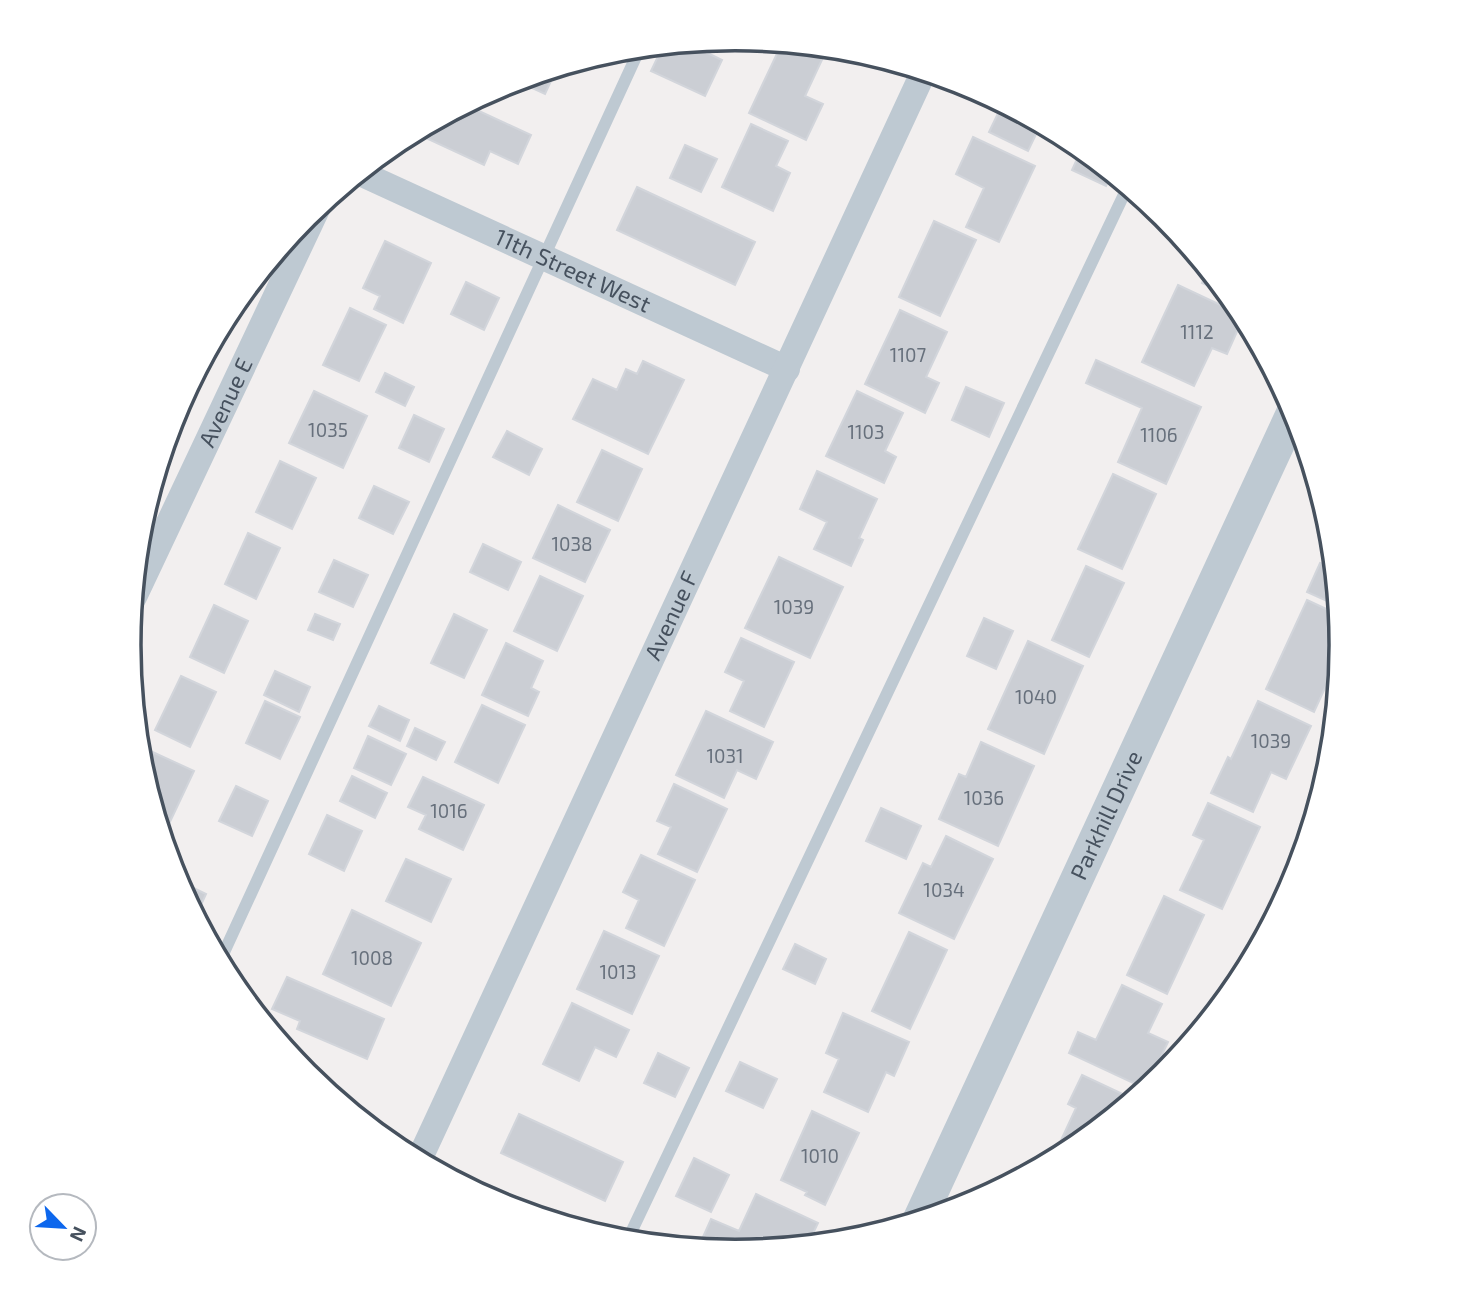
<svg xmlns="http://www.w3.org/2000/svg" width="1471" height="1290" font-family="'Exo 2',sans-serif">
<rect width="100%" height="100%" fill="#f2efef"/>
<path fill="#cbced4" stroke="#d2d5db" stroke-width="2" d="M687,43L722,60L705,96L651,71L663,46Z
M782,43L827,49L805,96L823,104L806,140L749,113Z
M557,68L545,94L521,83L522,79Z
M499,87L491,104L478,98Z
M1003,103L1041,124L1028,151L989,132Z
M466,105L531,135L518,164L490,151L484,165L426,138L434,122Z
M751,124L788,141L776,166L790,173L773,211L722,187Z
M973,137L1035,166L999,242L966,227L984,188L956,174Z
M685,145L717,159L701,192L670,178Z
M1082,148L1112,173L1106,186L1072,170Z
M637,187L755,242L735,285L617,230Z
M934,221L976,240L940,316L899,297Z
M385,241L431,263L403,323L374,309L380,296L363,288Z
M1208,270L1229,295L1202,283Z
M466,282L499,298L484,330L451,314Z
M1178,285L1244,316L1227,354L1212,348L1194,386L1142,362Z
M350,308L386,325L359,381L323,365Z
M900,310L947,332L926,377L939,383L925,413L865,384Z
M1096,360L1201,407L1166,484L1118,462L1142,408L1086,383Z
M643,361L684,380L648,454L573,419L593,379L617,390L626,369L637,374Z
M385,373L414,387L405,406L376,392Z
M966,387L1004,403L989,437L952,420Z
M314,391L367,416L343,468L289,443Z
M857,391L903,413L885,451L896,457L884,483L826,456Z
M414,415L444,429L429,462L399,448Z
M507,431L542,449L529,475L493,457Z
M602,450L642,469L618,521L577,502Z
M280,461L316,478L292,529L256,512Z
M817,471L877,499L859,538L863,540L851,566L814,549L827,522L800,509Z
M1113,474L1156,494L1122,569L1078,549Z
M374,486L409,502L393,534L359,518Z
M558,505L610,530L585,582L533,558Z
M248,533L280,548L256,599L225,584Z
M483,544L521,562L508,590L470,572Z
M779,557L843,587L810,658L745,628Z
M334,560L368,575L353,607L319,592Z
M1320,563L1335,569L1338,606L1307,592Z
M1086,566L1124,583L1089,657L1052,640Z
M540,576L583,596L557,651L514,631Z
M1307,600L1339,615L1342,645L1341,653L1314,712L1266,689Z
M214,605L248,621L224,673L190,657Z
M315,614L340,624L333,640L308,630Z
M454,614L487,630L464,678L431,663Z
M984,618L1013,631L996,669L967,656Z
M741,638L794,662L764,727L730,711L744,681L725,672Z
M1028,641L1083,666L1044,754L988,729Z
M506,643L543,661L531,688L539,692L528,716L482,695Z
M275,671L310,687L299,712L264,695Z
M181,676L216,692L190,747L155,730Z
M265,701L300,717L280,759L246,743Z
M1258,701L1311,726L1286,779L1271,772L1253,812L1211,793L1228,757L1231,759Z
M482,705L525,725L498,783L455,762Z
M379,706L409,720L400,741L369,726Z
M706,711L773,742L756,779L737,770L724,798L676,775Z
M415,728L445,742L436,760L407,746Z
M368,736L406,754L391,785L354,768Z
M981,742L1034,766L998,846L939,819L959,774L966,777Z
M146,749L194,771L169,824L157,819L141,763Z
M352,776L387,793L375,818L340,801Z
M423,777L484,805L463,850L419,829L426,815L408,807Z
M674,784L727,809L697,872L658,854L671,827L657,821Z
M236,786L268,801L252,836L219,821Z
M1208,803L1260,827L1222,909L1180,890L1204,840L1193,835Z
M881,808L921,826L906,859L866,841Z
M327,815L362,831L344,871L309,854Z
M946,836L993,859L954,939L899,913L923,863L931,867Z
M641,855L695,880L664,946L626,928L639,900L623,892Z
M406,859L451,879L431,922L386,901Z
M179,881L206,894L196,916L178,882Z
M1164,896L1204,915L1167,994L1127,975Z
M352,910L421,943L391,1006L323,974Z
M604,931L659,956L632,1014L577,989Z
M909,932L947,950L910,1029L872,1011Z
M795,944L826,959L815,984L783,969Z
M287,977L384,1019L367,1059L297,1029L300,1021L272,1009Z
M1122,985L1162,1004L1148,1033L1168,1042L1146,1089L1069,1053L1078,1032L1096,1040Z
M572,1003L629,1030L616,1057L595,1047L579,1081L543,1064Z
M843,1013L909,1042L894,1076L886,1072L868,1112L824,1092L839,1059L826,1053Z
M658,1053L689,1068L675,1097L644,1083Z
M740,1062L777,1079L763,1108L726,1091Z
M1082,1075L1129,1097L1125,1106L1072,1150L1060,1156L1055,1153L1076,1108L1068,1104Z
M812,1111L859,1133L825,1205L805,1195L807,1192L781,1180Z
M519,1114L623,1162L605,1201L501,1153Z
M694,1158L729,1175L711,1212L676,1196Z
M756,1194L818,1223L808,1244L735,1251L698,1248L711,1219L739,1231Z"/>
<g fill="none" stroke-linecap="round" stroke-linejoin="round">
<path stroke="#bec9d2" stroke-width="12" d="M220,961L640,48
M627,1241L1128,186"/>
<g stroke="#bec9d2" stroke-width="26">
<path id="s1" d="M360,173L787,369"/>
<path id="s2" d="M134,597L318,207"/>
<path id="s3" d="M419,1160L924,71"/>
</g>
<path stroke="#bec9d2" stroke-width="33" id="s4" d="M919,1220L1294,410"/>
</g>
<g text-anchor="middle" stroke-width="5" stroke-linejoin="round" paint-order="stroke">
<g font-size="19" fill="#67707c">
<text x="1197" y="339">1112</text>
<text x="908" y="362">1107</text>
<text x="328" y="437">1035</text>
<text x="866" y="439">1103</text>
<text x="1159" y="442">1106</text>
<text x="572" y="551">1038</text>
<text x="794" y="614">1039</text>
<text x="1036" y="704">1040</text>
<text x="1271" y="748">1039</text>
<text x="725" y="763">1031</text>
<text x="984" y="805">1036</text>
<text x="449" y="818">1016</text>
<text x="944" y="897">1034</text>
<text x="372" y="965">1008</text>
<text x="618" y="979">1013</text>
<text x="820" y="1163">1010</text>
</g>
<g font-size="23" fill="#46515e" stroke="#fff">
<text dy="8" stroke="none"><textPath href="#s1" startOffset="234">11th Street West</textPath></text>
<text dy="8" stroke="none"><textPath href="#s2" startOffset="215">Avenue E</textPath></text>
<text dy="8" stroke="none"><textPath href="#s3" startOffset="600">Avenue F</textPath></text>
<text dy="8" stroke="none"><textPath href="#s4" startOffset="446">Parkhill Drive</textPath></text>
</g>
</g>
<path d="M0 0H1471V1290H0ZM141 645a594 594 0 1 1 1188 0a594 594 0 1 1-1188 0Z" fill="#fff" fill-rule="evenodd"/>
<path fill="none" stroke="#46515e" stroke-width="3.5" d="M141 645a594 594 0 1 1 1188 0a594 594 0 1 1-1188 0Z"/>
<g transform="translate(63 1227) rotate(115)"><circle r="33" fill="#ffffff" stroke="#b5b9bf" stroke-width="2"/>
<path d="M0-5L12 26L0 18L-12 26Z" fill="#0d67ed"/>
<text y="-10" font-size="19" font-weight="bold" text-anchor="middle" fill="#46515e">N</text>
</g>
</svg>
